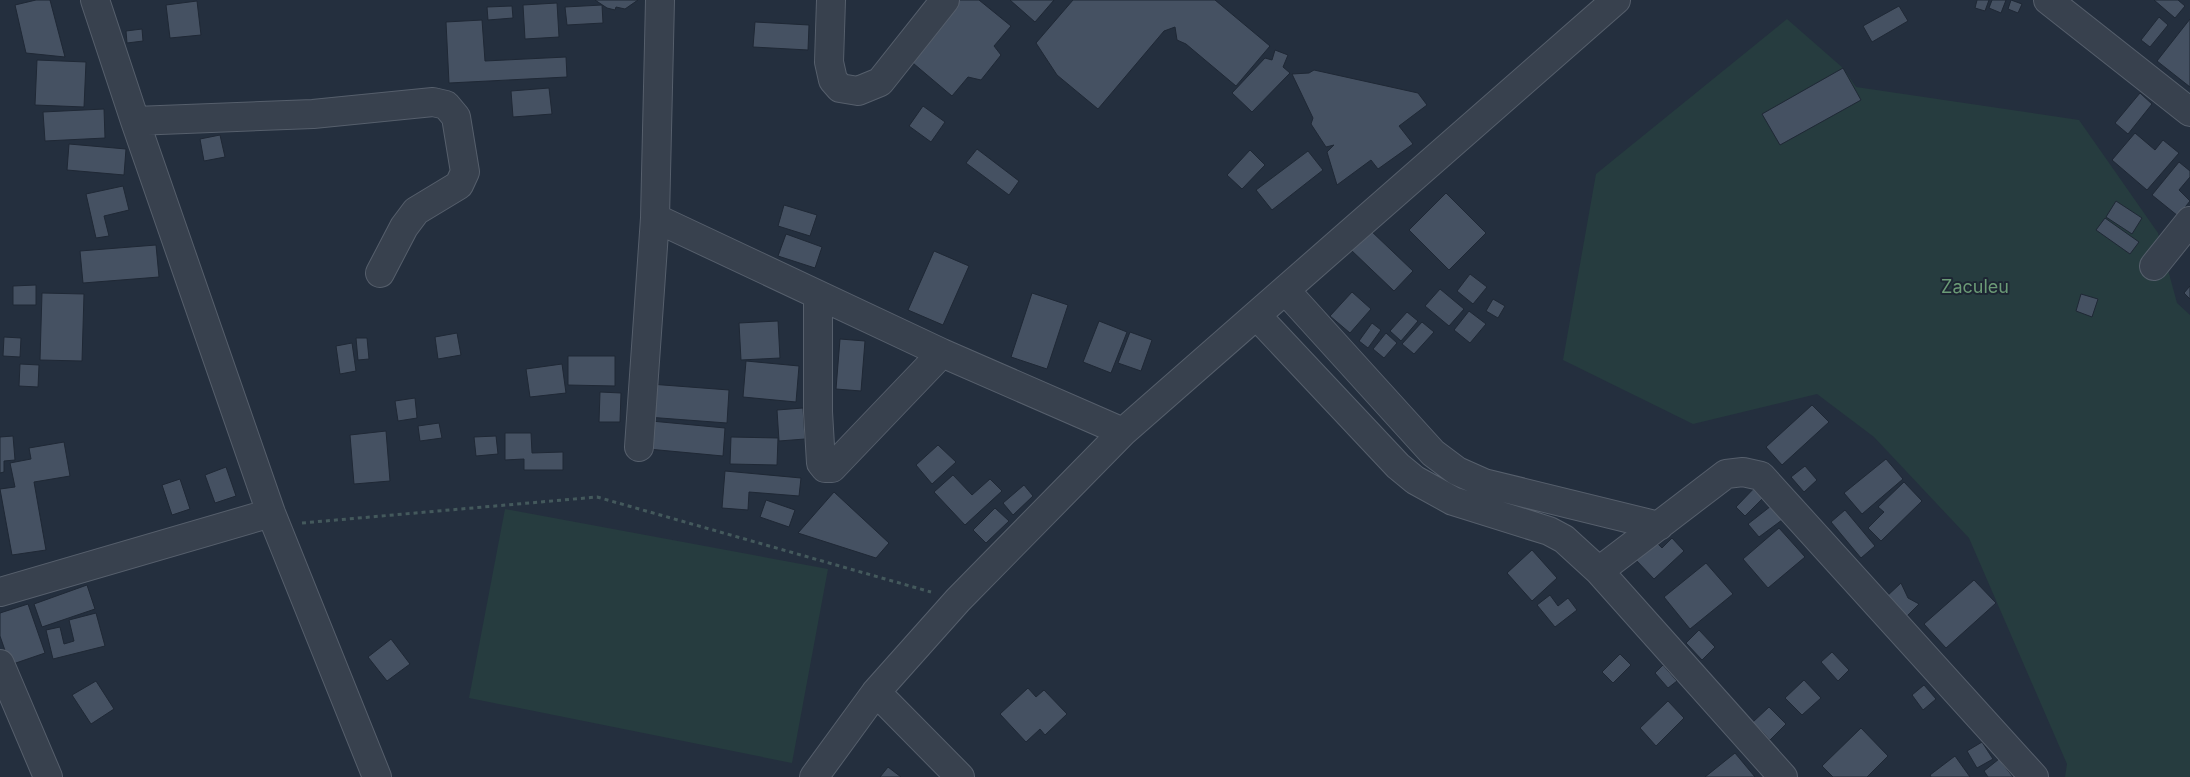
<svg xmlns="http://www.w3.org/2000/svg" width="2190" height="777" font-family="Inter,sans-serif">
<rect width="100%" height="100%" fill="#242f3e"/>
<path fill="#263c3f" d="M1787,19L1843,68L1856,87L2079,120L2158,233L2177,303L2190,315V777H2065L2067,764L1969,538L1874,437L1817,394L1693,424L1563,360L1596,174Z
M505,509L828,569L792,763L469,698Z"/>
<path fill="#455162" stroke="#1f2835" d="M36,0H50L65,57L26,53L15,5Z
M595,0H638L625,9L616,7L615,10L607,8Z
M955,0H979L1011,26L994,46L1001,55L981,80L968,77L952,96L907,58Z
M1010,0H1054L1035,22Z
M1073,0H1215L1270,46L1236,86L1186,44L1177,40L1175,27L1164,31L1098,109L1057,75L1036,43Z
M1977,0H1989L1985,11L1975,8Z
M1992,0H2006L2001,13L1989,8Z
M2011,0L2022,4L2018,13L2008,9Z
M2154,0H2178L2185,6L2175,18Z
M197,1L201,35L170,38L166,5Z
M557,3L559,37L525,39L523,5Z
M602,5L603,23L567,25L565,7Z
M512,6L513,18L488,20L487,7Z
M1899,6L1908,21L1872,42L1863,26Z
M2159,17L2168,25L2150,47L2141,40Z
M2190,19V87L2157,61Z
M482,20L485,61L566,57L567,77L449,83L446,22Z
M755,22L809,25L808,50L753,47Z
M142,29L143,41L127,43L126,31Z
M1275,50L1288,55L1283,67L1290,73L1252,112L1232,93L1265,58L1272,60Z
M37,60L86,62L84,107L35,105Z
M1843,68L1861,100L1780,145L1762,114Z
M1314,70L1418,93L1427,105L1399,126L1413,144L1378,169L1371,160L1337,185L1327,152L1334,145L1326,147L1311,124L1313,118L1292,74L1309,73Z
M549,88L552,114L513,117L511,91Z
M2140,93L2152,104L2128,134L2115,123Z
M923,106L945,122L931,142L909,126Z
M104,109L105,138L45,141L43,112Z
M2135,133L2155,150L2163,140L2179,153L2147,190L2112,160Z
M220,135L225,157L204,161L200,139Z
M69,144L126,149L124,175L67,170Z
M977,149L1019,181L1009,195L966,163Z
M1250,150L1265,165L1242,189L1227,175Z
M1308,151L1323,170L1272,210L1256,190Z
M2179,162L2190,171V177L2179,190L2190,201L2178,216L2152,195Z
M123,186L129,210L104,216L109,236L96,238L86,194Z
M1446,193L1486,233L1449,270L1409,230Z
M2116,201L2142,218L2132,234L2106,217Z
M784,205L817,215L810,236L778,226Z
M2105,218L2139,242L2130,254L2096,230Z
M1369,229L1413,271L1394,291L1350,249Z
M786,234L822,247L815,268L778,256Z
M156,245L159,277L83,283L80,251Z
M934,251L969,266L943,325L908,310Z
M1470,274L1487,287L1473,304L1457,291Z
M36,285V305H13V286Z
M2190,286V299L2184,293Z
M1440,289L1464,309L1449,326L1425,306Z
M1352,292L1371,309L1350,333L1330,316Z
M42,293L84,294L82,361L40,360Z
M1032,293L1068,305L1047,369L1011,357Z
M2081,294L2098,299L2092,317L2076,311Z
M1493,299L1505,306L1498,318L1486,311Z
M1469,311L1486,324L1470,343L1454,330Z
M1407,312L1418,321L1401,341L1390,331Z
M778,321L780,358L741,360L739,323Z
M1099,321L1127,332L1111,373L1083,362Z
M1422,322L1434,332L1414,354L1402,344Z
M1372,323L1381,330L1368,348L1359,341Z
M1130,332L1152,340L1141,371L1118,363Z
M457,333L461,355L438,359L435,337Z
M1386,333L1397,343L1384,358L1373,349Z
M4,337L21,338L20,357L3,356Z
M356,338H367L369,359L358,360Z
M840,339L865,341L861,391L836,389Z
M352,343L356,371L340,374L336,346Z
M568,356H615V386L568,385Z
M746,361L799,366L796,402L743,397Z
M20,364L39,365L38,387L19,386Z
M562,364L566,393L530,397L526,369Z
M650,384L729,390L727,423L647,417Z
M600,392L621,393L620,422H599Z
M415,398L417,418L398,421L395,401Z
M1812,405L1829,422L1782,465L1766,447Z
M803,408L805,439L779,441L777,410Z
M651,421L725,428L723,456L648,449Z
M439,423L442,438L420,441L418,426Z
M386,431L390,481L354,484L350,435Z
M505,433H531L532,453L563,452V470H524V459L505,460Z
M13,436L15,460L4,461V472L0,473V437Z
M496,436L498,454L476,456L474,437Z
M731,437L778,438L777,465L730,464Z
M64,442L70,476L34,482L46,550L12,555L0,489L15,487L10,463L31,459L29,448Z
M938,445L956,462L932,484L916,465Z
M1886,459L1903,479L1862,514L1844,493Z
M1805,466L1817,480L1804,492L1791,477Z
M226,467L236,496L215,503L205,475Z
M725,471L801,478L799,496L749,492L748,510L722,508Z
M953,475L972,495L990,479L1002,491L965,525L934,492Z
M180,479L190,509L172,515L162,485Z
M1904,482L1922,501L1881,541L1868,528L1884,512L1878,507Z
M1759,483L1769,492L1745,516L1736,507Z
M1024,485L1033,496L1013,515L1003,503Z
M834,492L889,543L876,558L798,533Z
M766,500L795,510L789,527L760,517Z
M1771,506L1782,520L1759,537L1748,524Z
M995,508L1009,521L986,543L973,530Z
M1845,510L1875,546L1861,558L1831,522Z
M1779,528L1805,557L1768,588L1743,559Z
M1672,538L1684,551L1654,579L1635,559L1655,541L1662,548Z
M1532,550L1557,578L1532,601L1507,573Z
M1706,563L1733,594L1690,629L1664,597Z
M1974,580L1996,603L1946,648L1924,624Z
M1901,583L1908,598L1919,604L1906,617L1886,597Z
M87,585L95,609L42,627L34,604Z
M1550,595L1558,606L1568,598L1577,610L1555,627L1537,605Z
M28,604L45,653L10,665L0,636V613Z
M96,613L105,646L53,659L46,630L60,627L64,644L74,641L69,620Z
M1699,630L1715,647L1702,660L1686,643Z
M391,639L410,664L387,681L368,657Z
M1832,652L1849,670L1838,681L1821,662Z
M1620,654L1631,665L1613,683L1602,672Z
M1663,665L1677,681L1668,688L1655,673Z
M1804,680L1821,698L1802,715L1785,698Z
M96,681L114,709L91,724L72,695Z
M1924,685L1936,699L1923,710L1912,695Z
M1028,688L1036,697L1044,690L1067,714L1045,735L1040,729L1026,742L1000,714Z
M1668,701L1684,718L1656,746L1640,728Z
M1769,707L1786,724L1770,740L1753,722Z
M1861,728L1888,756L1867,777H1833L1822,766Z
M1982,742L1993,759L1977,768L1967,751Z
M1735,753L1755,777H1705Z
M1955,756L1970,777H1931L1930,775Z
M1999,759L2013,777H1988L1984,771Z
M888,767L901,777H880Z"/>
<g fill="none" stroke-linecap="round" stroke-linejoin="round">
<defs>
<path id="minor" d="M95,0L135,121L271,513L377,777
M831,0L829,62L833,80L840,88L858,91L880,82L945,0
M2048,0L2190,112
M135,121L313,114L433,102L446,105L456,117L465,172L459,185L416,211L404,227L380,273
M655,218L942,353L1123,432
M2154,266L2190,221
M1286,291L1433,453L1457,471L1484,483L1659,526
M818,295V412L821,463L825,468H832L942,353
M1257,316L1398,466L1415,480L1453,501L1549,531L1564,539L1599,571L1783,777
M639,447L655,218L660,0
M1599,571L1726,474L1743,472L1761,476L2034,777
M0,592L271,513
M0,664L48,777
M876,692L960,777
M814,777L876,692L958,600L1123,432L1616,0"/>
</defs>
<use href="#minor" stroke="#565f6c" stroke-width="30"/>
<path stroke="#44595c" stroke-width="3" stroke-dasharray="4 4" stroke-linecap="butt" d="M302,523L597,497L931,592"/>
<use href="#minor" stroke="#38414e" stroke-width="28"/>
</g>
<g text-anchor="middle" stroke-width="4" stroke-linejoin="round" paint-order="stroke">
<g font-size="18" fill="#6b9a76" stroke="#1d2633">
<text x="1975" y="293">Zaculeu</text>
</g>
</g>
</svg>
